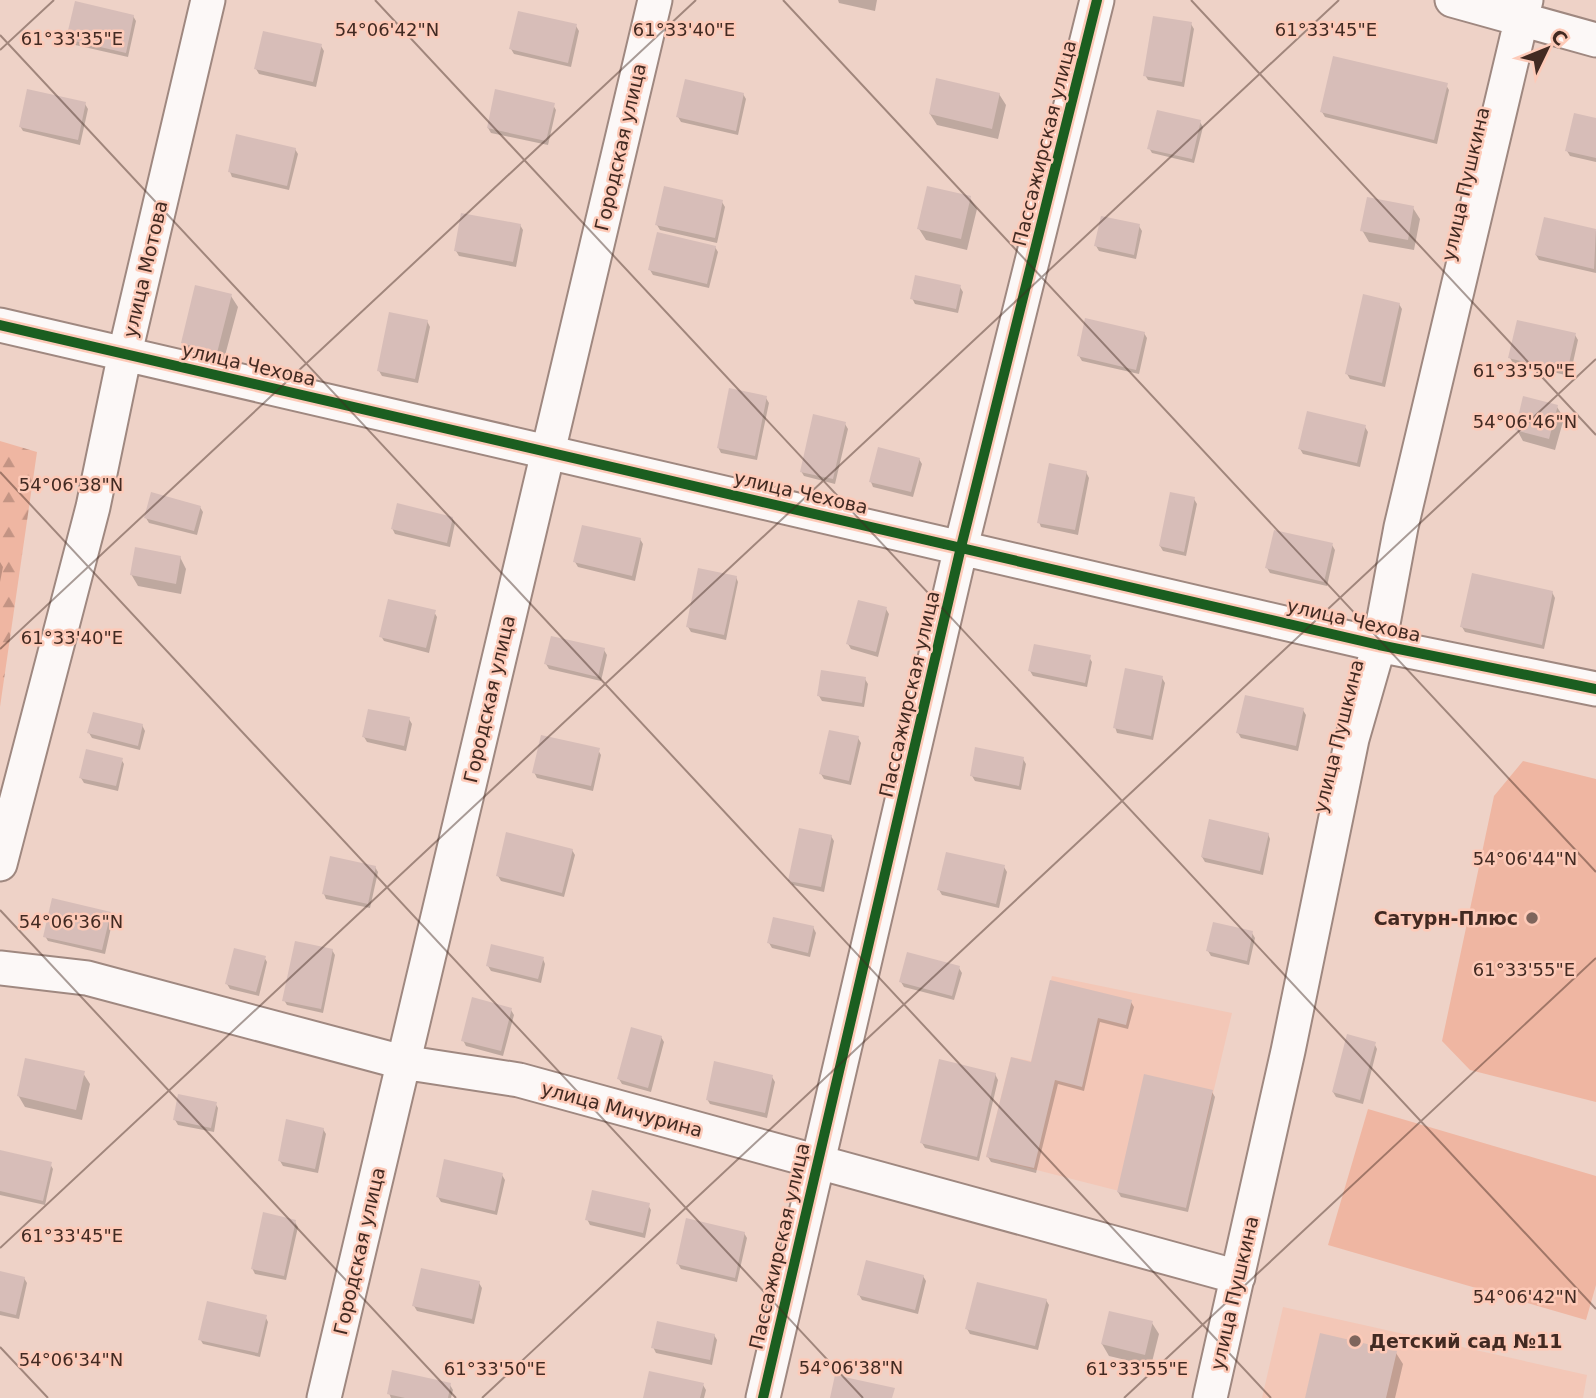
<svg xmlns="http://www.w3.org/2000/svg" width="1596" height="1398" font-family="'DejaVu Sans',sans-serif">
<defs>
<pattern id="forest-firs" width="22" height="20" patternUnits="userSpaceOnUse" patternTransform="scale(1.75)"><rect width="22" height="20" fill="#efb6a2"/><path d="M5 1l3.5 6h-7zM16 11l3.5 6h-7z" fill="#c39484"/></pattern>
</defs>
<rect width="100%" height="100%" fill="#eed2c7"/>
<path fill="#f3c7b7" d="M1052,976L1232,1013L1186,1208L986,1157L1011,1057L1031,1061Z
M1283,1307L1587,1375L1583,1398H1262Z"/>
<path fill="#efb6a2" d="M1523,761L1596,779V1102L1470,1070L1442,1041L1494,796Z
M1368,1109L1596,1176V1285L1586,1320L1328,1245Z"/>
<path fill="url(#forest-firs)" d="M0,441L37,452L0,707Z"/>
<path fill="#0003" d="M838,0H877L875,11L839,3Z
M133,16L136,21L128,57L71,44L68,39Z
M1191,24L1194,29L1184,87L1148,80L1145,75Z
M576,26L579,31L571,67L514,54L511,49Z
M321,46L324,51L316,87L259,74L256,69Z
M1446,85L1449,90L1437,144L1325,117L1322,112Z
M743,94L746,99L738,135L681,122L678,117Z
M999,94L1006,105L998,139L937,125L930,114Z
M85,104L88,109L80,145L23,131L20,126Z
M553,105L556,110L548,145L491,133L488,128Z
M1596,120V162L1570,156L1567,151Z
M1200,122L1203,127L1194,163L1152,153L1149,148Z
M295,149L298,154L289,190L232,177L230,172Z
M970,198L977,209L967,250L926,240L919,229Z
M722,202L725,207L717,243L660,230L657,225Z
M1413,208L1420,219L1414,250L1369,242L1362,230Z
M1545,219L1596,231V273L1539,260L1536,255Z
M520,225L523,230L516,267L459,256L456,251Z
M1139,226L1142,231L1136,259L1099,251L1096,246Z
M715,247L718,252L709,288L653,275L650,270Z
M960,287L963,292L958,313L915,304L912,298Z
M231,296L238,307L223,363L189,354L182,343Z
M1399,304L1402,309L1385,387L1350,379L1347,374Z
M427,321L430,327L418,383L382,376L379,371Z
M1144,333L1147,338L1139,374L1082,361L1079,356Z
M1575,335L1578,340L1570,376L1513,363L1510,358Z
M766,398L769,403L757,460L721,453L718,447Z
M1557,407L1564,418L1555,450L1523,441L1517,430Z
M845,424L848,429L835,484L804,476L801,471Z
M1365,427L1368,432L1360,467L1303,454L1300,449Z
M919,459L922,464L913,497L873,487L871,482Z
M1086,472L1089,478L1078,535L1041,527L1039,522Z
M1194,499L1197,504L1186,556L1163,551L1160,546Z
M200,507L203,512L197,535L149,523L146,518Z
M452,518L455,523L450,547L395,534L392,528Z
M640,539L643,544L635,581L578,567L575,562Z
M1332,545L1335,550L1327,586L1270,573L1267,568Z
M180,557L186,569L181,594L138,586L131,574Z
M0,562L3,567L0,582Z
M736,577L738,582L726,640L691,632L688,627Z
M1552,592L1555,598L1544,649L1465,632L1462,627Z
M886,609L889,614L878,657L851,649L848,644Z
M434,612L437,617L429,653L384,641L381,636Z
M604,650L607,655L601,681L549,669L546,664Z
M1089,657L1092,662L1087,687L1033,676L1030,671Z
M1162,678L1165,683L1153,740L1117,733L1115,727Z
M865,679L868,684L864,707L822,701L819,696Z
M1303,710L1306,715L1298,751L1241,738L1238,733Z
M409,719L412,724L406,751L367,742L364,737Z
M142,725L145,731L140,750L92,738L89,733Z
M858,738L861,743L851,785L824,779L821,774Z
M598,750L601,755L593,791L537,778L534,772Z
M121,759L124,764L118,791L84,783L81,778Z
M1023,759L1026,764L1021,790L975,781L972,776Z
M1268,834L1270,839L1263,875L1205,862L1202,857Z
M831,836L834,841L824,892L793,885L790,880Z
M572,850L575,855L564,897L501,881L498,876Z
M375,867L378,872L370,908L326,899L324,894Z
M1004,867L1007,872L999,908L942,895L939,890Z
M110,914L113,919L105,954L48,941L45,936Z
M813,927L816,933L810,957L772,948L769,943Z
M1252,933L1255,938L1249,965L1211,956L1208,951Z
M332,950L335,955L323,1013L287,1005L284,1000Z
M264,957L267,962L259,996L230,989L227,984Z
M543,959L545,964L541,983L491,971L488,966Z
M959,968L962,973L954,1000L904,987L901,982Z
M1052,983L1131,1002L1134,1007L1128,1029L1100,1022L1084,1091L1058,1084L1036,1173L991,1162L988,1157L1032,1064Z
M511,1010L514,1015L503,1056L466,1046L463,1040Z
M661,1037L664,1042L651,1092L622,1084L619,1079Z
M1374,1043L1377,1049L1363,1104L1336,1097L1333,1092Z
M83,1073L90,1084L82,1120L25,1107L18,1095Z
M995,1074L998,1080L979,1161L925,1148L922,1143Z
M772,1077L775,1082L767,1118L710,1104L707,1099Z
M1212,1092L1215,1097L1188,1212L1121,1197L1118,1192Z
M215,1103L218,1108L214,1132L178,1125L175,1120Z
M323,1129L326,1134L318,1173L283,1166L280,1161Z
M0,1152L50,1164L53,1169L45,1205L0,1195Z
M502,1175L505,1180L497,1215L441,1202L438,1197Z
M648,1205L651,1210L645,1238L590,1225L587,1219Z
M295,1222L298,1227L286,1280L255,1274L252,1268Z
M744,1233L747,1238L737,1282L681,1269L678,1264Z
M0,1273L24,1278L27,1283L19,1319L0,1315Z
M923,1276L926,1281L918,1314L862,1300L859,1295Z
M479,1283L482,1288L474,1324L417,1311L414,1306Z
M1046,1300L1049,1305L1038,1350L970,1334L967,1329Z
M265,1316L268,1322L260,1357L203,1344L200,1339Z
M1152,1323L1159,1334L1151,1366L1109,1356L1102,1344Z
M714,1335L717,1340L712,1365L656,1353L653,1347Z
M1396,1353L1403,1364L1395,1398H1307Z
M450,1385L453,1390L451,1398H391L389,1393Z
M703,1385L706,1390L704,1398H645Z"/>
<path fill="#d7bdb8" d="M75,1L134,15L126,53L66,39Z
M518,11L577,24L568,63L509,49Z
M1153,16L1192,22L1182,82L1143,76Z
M263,31L322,44L313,82L254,69Z
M1333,56L1448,83L1434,140L1320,112Z
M936,78L1000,93L992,129L929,114Z
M685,79L744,93L736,131L676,117Z
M27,89L86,102L78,140L19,127Z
M495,89L555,103L546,141L487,128Z
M1157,110L1201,120L1192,159L1147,149Z
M1574,113L1596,118V158L1565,151Z
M236,134L296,148L287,186L228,172Z
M664,186L723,200L715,238L655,225Z
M927,186L971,196L961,239L917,229Z
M1367,197L1414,206L1408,240L1360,231Z
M461,213L521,224L513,262L454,251Z
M1101,216L1140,224L1134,255L1094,246Z
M1544,217L1596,229L1594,269L1535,255Z
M657,232L716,246L707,284L648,270Z
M915,275L961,285L956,309L910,299Z
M195,285L232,294L217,353L181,343Z
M1363,294L1400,303L1382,383L1345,374Z
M389,312L428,320L415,379L377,371Z
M1085,318L1145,332L1136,370L1077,356Z
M1517,320L1576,333L1567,372L1508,358Z
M729,388L767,396L755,456L717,448Z
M1523,396L1558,405L1549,439L1515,430Z
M1307,411L1366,425L1357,463L1298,449Z
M813,414L846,422L833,479L800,472Z
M878,447L920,458L911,492L869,482Z
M1049,463L1087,471L1075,530L1037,523Z
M151,492L201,506L194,531L144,518Z
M1170,492L1195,497L1184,552L1159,546Z
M397,503L453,517L447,543L391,529Z
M582,525L641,538L632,576L573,562Z
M1274,530L1333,543L1324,582L1265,568Z
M135,547L181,556L176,584L130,575Z
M698,568L737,576L724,635L686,627Z
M1472,573L1553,591L1542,645L1460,627Z
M388,599L436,610L426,648L379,637Z
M858,600L887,607L876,652L846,644Z
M551,636L605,648L598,677L544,664Z
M1034,644L1091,655L1085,683L1028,671Z
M1125,668L1163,676L1151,736L1113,728Z
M821,670L866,677L862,703L817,696Z
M1245,695L1304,708L1296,746L1236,733Z
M368,709L410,717L404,746L362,737Z
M93,712L143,724L138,746L87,733Z
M829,730L859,736L849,781L819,774Z
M541,735L600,748L591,786L532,773Z
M975,747L1024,757L1019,786L970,776Z
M86,749L123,758L116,786L79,778Z
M1209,819L1269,833L1260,871L1201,857Z
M799,828L832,835L821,887L788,881Z
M506,832L573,849L562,893L496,876Z
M946,852L1005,865L996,904L937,890Z
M330,856L376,866L368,904L322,894Z
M52,898L111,912L102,950L43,937Z
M773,917L814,926L808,953L767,943Z
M1213,922L1253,931L1247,961L1206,951Z
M295,941L333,949L321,1009L282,1001Z
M491,944L544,957L538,979L486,966Z
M234,948L266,956L256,992L225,984Z
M907,952L960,966L952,996L899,982Z
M1050,980L1132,1000L1126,1025L1098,1018L1082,1087L1055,1080L1034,1168L986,1157L1011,1057L1031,1062Z
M472,997L512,1008L501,1051L461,1041Z
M631,1027L662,1036L648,1088L617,1079Z
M1347,1034L1376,1042L1360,1100L1332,1092Z
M25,1058L85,1071L76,1110L17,1096Z
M939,1059L996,1073L977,1157L920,1143Z
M714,1061L773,1075L765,1113L706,1100Z
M1144,1074L1213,1090L1186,1208L1117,1192Z
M178,1094L217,1102L211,1128L173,1120Z
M286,1119L324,1128L315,1169L278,1161Z
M0,1150L52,1162L43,1201L0,1191Z
M444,1159L503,1173L495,1211L436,1197Z
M592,1190L650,1203L643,1233L585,1220Z
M263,1212L296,1220L284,1276L251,1269Z
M686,1218L745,1232L735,1278L676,1264Z
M866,1260L924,1275L915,1310L857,1295Z
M421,1268L480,1281L472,1319L412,1306Z
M0,1271L25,1277L16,1315L0,1311Z
M977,1282L1047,1299L1035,1346L965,1329Z
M207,1301L267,1315L258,1353L198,1340Z
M1109,1311L1153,1321L1145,1355L1101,1344Z
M657,1321L715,1334L710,1360L651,1348Z
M1320,1333L1397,1351L1386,1398H1305Z
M392,1370L451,1383L448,1398H405L387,1394Z
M649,1371L704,1383L700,1398H643Z
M835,1375L895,1388L892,1398H830Z"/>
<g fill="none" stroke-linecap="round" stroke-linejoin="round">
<defs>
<path id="minor" d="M1452,0L1596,40
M0,325L1379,645L1596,689
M0,864L93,507L125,353L208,0
M0,968L87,978L402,1062L519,1080L1238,1277
M324,1398L655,0
M763,1398L961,547L1097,0
M1210,1398L1288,1051L1352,739L1379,645L1401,527L1526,0"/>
</defs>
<use href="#minor" stroke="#9f8880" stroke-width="37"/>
<use href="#minor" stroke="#fcf8f7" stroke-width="33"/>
<defs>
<path id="cycleway" d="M0,325L1379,645L1596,689
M763,1398L961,547L1097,0"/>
</defs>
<use href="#cycleway" stroke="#fdcab8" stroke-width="15"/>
<use href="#cycleway" stroke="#1b5e20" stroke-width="10"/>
</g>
<path fill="none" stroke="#422a22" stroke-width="2" stroke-opacity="0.45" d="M375,0L1596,1309M783,0L1596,872M1191,0L1596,435M0,35L1271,1398M0,50L54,0M0,472L863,1398M0,649L696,0M0,910L456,1398M0,1248L1339,0M0,1347L48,1398M482,1398L1596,359M1124,1398L1596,958"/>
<g fill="#7e655c" stroke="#fdcab8" stroke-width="2.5">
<circle cx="1532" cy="918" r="7"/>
<circle cx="1355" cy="1341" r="7"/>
</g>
<g text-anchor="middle" stroke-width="5" stroke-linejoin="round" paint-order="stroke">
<g font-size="19" fill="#422a22" stroke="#fdcab8">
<text transform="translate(1044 143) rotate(-76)" y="7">Пассажирская улица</text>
<text transform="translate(620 147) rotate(-77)" y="7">Городская улица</text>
<text transform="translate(1465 184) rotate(-77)" y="7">улица Пушкина</text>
<text transform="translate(145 269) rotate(-77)" y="7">улица Мотова</text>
<text transform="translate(249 364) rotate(13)" y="7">улица Чехова</text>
<text transform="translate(801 492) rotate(13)" y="7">улица Чехова</text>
<text transform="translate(1354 620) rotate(13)" y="7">улица Чехова</text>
<text transform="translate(909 694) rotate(-77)" y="7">Пассажирская улица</text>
<text transform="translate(489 699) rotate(-77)" y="7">Городская улица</text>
<text transform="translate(1338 736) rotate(-76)" y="7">улица Пушкина</text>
<text transform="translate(622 1109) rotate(15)" y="7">улица Мичурина</text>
<text transform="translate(779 1246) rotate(-77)" y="7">Пассажирская улица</text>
<text transform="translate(359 1251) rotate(-77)" y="7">Городская улица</text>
<text transform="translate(1234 1293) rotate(-77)" y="7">улица Пушкина</text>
</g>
<g font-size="19" font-weight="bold" fill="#422a22" stroke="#fdcab8" text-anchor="end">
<text x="1518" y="925">Сатурн-Плюс</text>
<text x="1369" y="1348" text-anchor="start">Детский сад №11</text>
</g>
</g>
<g font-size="18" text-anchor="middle" fill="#422a22" stroke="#fdcab8" stroke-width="5" stroke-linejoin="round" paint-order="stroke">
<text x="684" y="36">61°33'40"E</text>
<text x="1326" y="36">61°33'45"E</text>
<text x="387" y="36">54°06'42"N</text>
<text x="72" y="45">61°33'35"E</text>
<text x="1524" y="377">61°33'50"E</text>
<text x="1525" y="428">54°06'46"N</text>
<text x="71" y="491">54°06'38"N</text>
<text x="72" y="644">61°33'40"E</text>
<text x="1525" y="865">54°06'44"N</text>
<text x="71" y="928">54°06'36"N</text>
<text x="1524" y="976">61°33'55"E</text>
<text x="72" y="1242">61°33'45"E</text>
<text x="1525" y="1303">54°06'42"N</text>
<text x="71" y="1366">54°06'34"N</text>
<text x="851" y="1374">54°06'38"N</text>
<text x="495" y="1375">61°33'50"E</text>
<text x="1137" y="1375">61°33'55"E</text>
</g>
<g transform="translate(1547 49) rotate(47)" stroke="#fdcab8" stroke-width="5" paint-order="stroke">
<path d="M0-5L12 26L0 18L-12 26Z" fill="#422a22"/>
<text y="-10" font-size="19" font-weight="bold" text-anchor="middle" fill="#422a22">С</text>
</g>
</svg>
